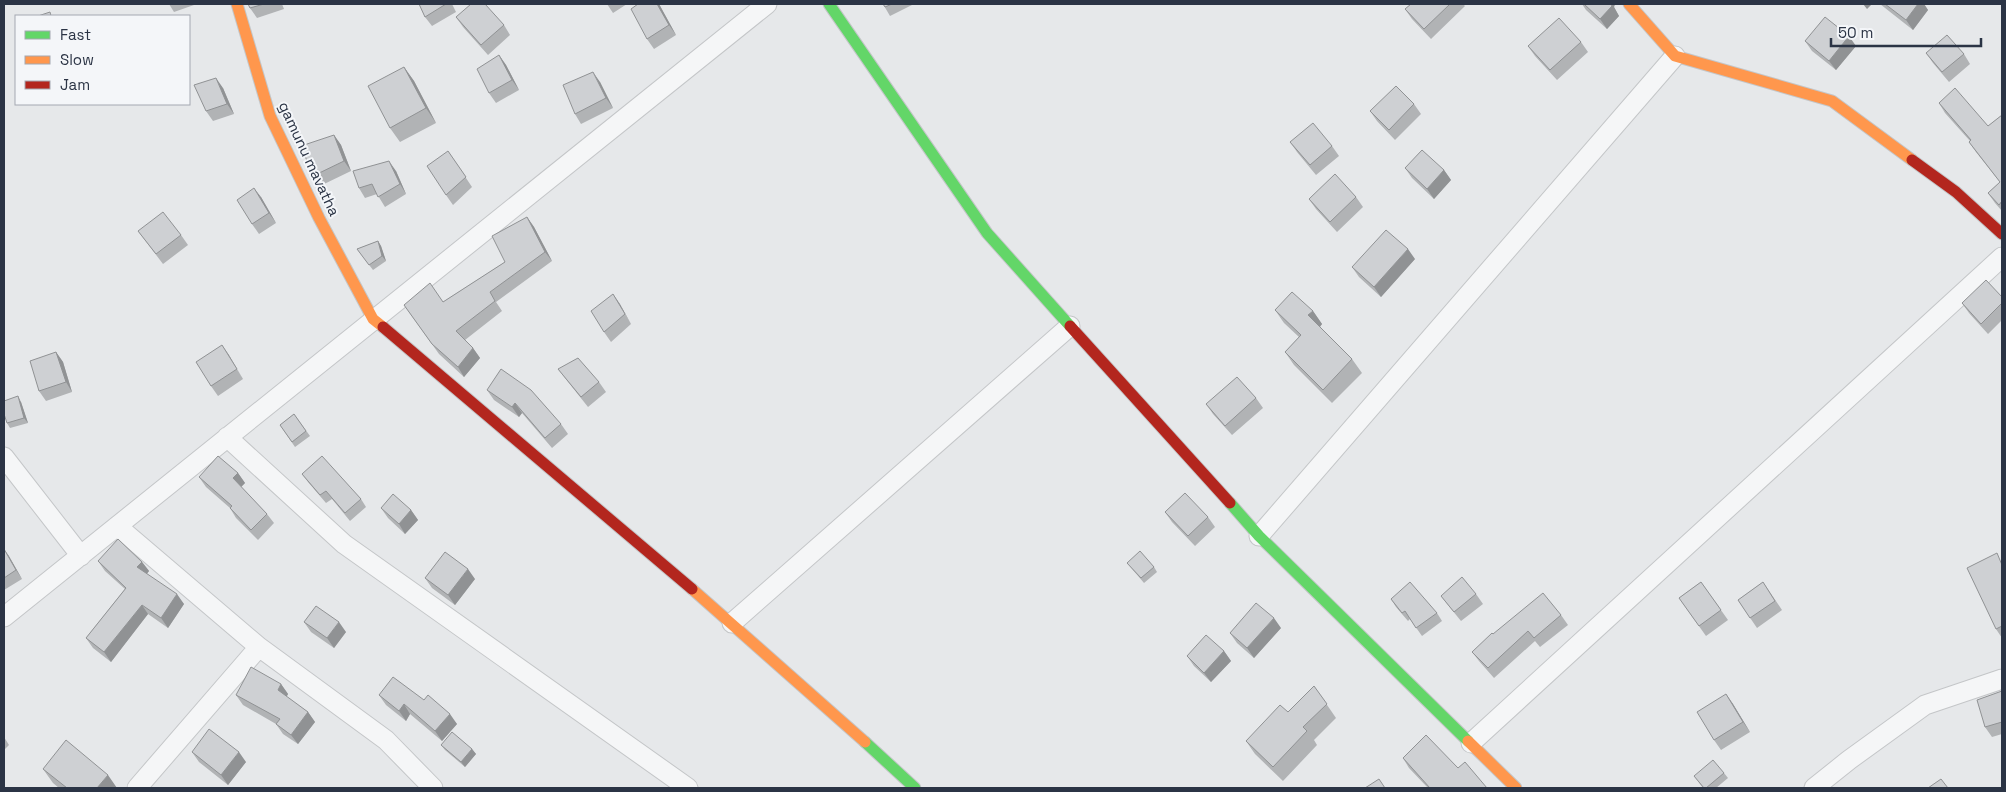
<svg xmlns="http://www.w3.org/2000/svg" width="2006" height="792" font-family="'Space Grotesk',sans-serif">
<rect width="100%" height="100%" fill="#e6e8ea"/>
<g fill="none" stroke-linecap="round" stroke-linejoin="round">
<defs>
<path id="street" d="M227,437L344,544L688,788
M4,457L81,556
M117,526L259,647
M1259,536L1675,56
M4,617L767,4
M732,623L1070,326
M1471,743L2002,257
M137,788L259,647L386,740L433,788
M1814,788L1849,760L1925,705L2002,679"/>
<path id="fast" d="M829,4L987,233L1070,326
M1230,503L1259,536L1468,741
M865,742L915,788"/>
<path id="slow" d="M237,4L270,116L319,218L373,319L383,327
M1629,4L1675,56L1832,101L1912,160
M692,589L865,742
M1468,741L1516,788"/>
<path id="jam" d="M1912,160L1956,192L2002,234
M1070,326L1230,503
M383,327L692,589"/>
</defs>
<use href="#street" stroke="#c4c6c8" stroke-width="21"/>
<use href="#fast" stroke="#c4c6c8" stroke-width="13"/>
<use href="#slow" stroke="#c4c6c8" stroke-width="13"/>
<use href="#jam" stroke="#c4c6c8" stroke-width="13"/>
<use href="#street" stroke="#f5f6f7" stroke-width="19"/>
<use href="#fast" stroke="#63d668" stroke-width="11"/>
<use href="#slow" stroke="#ff974d" stroke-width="11"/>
<use href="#jam" stroke="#b3261e" stroke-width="11"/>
</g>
<path fill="#b1b3b5" d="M169,4H194V5L174,12Z
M248,4H282L284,9L257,18L250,8Z
M419,4H452L456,12L432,26L425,17Z
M607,4H627L613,13Z
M659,4L676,35L654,49L647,39Z
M883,4H911L912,5L890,16Z
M1411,4H1463L1465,6L1431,39L1412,19L1405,9Z
M1582,4H1615L1614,7L1619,16L1607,29L1586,10Z
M1880,4H1924L1928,10L1913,30Z
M456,17L504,25L510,35L488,55L463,27Z
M1805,41L1856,46L1836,70L1812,51Z
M1581,42L1588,52L1557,80L1535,56L1528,46Z
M1926,53L1964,54L1970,64L1949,82L1933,63Z
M499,55L506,65L519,90L496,103L489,93Z
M404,67L414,81L436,123L400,142L390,128Z
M600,82L613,108L581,124L575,114Z
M223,88L234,114L213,121L206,111Z
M1939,103L1988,126L2002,115V211L1995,203L1988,193L2000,182L1976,152L1969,142L1970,141L1945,113Z
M1414,104L1421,114L1395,140L1377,121L1370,111Z
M334,135L341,145L351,171L320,186L313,176Z
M1290,142L1332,146L1339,156L1316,175L1297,152Z
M448,151L472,187L453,205L446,195Z
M1405,168L1444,170L1451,180L1434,199L1412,178Z
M396,171L406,194L385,207L377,194L365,198L359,188Z
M261,197L276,223L259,234L252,224Z
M1356,197L1363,207L1337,232L1316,209L1309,199Z
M527,217L534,227L552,261L496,302L502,311L465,340L473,348L480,358L464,377L439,354L404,305L443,302L505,262Z
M138,231L181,235L188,245L163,264Z
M378,241L381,246L386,261L373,270L357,249Z
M1415,259L1381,297L1359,277L1352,267Z
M613,294L631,324L611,342L604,332Z
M2002,297V320L1988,334L1969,313L1962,303Z
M1275,310L1313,311L1322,324L1320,327L1352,359L1362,373L1332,403L1294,365L1285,352L1299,337L1284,323Z
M222,345L243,379L218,396L211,386Z
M56,352L63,362L72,392L46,401L39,391Z
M558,369L599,382L606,392L588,407L565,378Z
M487,390L561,424L568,434L552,448L522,413L519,417L494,400Z
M1256,398L1263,408L1232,435L1213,414L1206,404Z
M21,402L28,423L10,428L7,423Z
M294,414L310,436L295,447L280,425Z
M238,473L245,483L241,487L267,514L274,523L258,540L236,518L230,508L206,487L199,477Z
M302,474L361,499L366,507L350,521L332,499L326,503L308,482Z
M381,508L411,510L418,520L405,534L388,518Z
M1165,512L1208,517L1215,527L1195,546L1172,522Z
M4,549L22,579L4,590Z
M98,561L142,562L149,571L147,574L184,604L168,628L148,614L111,662L93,648L86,638L125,589L105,571Z
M2002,561V638L1996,629Z
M1127,563L1154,567L1157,572L1144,583Z
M425,578L475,579L455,605L432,588Z
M1701,582L1728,620L1706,636L1679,598Z
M1763,582L1782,610L1757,628L1738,600Z
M1476,594L1483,604L1461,621L1448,605L1441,596Z
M1391,599L1437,613L1442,621L1422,636L1410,619L1408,621L1396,607Z
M1561,615L1568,625L1540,647L1535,641L1494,678L1479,661L1472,652L1493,634Z
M304,622L346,632L334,648L311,632Z
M1281,628L1254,658L1237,643L1230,633Z
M1224,651L1231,661L1211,682L1194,666L1187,656Z
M281,684L288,694L286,697L308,712L315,722L298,744L283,734L276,724L243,705L236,695Z
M1314,686L1336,718L1314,740L1317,745L1283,781L1255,754L1246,741L1288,712Z
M2002,691V734L1992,737L1985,727Z
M1726,694L1733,704L1750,732L1721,750L1714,740Z
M379,695L424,700L457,724L442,741L410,714L406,721L386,705Z
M4,737L9,745L4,750Z
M441,745L472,749L476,754L465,767L445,750Z
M192,752L246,762L228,785L199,762Z
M1403,758L1458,768L1487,788H1428L1409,768Z
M43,769L117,788H59L53,783Z
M1724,773L1728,778L1716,788H1703L1694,776Z"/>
<path fill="#909294" d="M657,4H659L676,35L669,25Z
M1611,4H1615L1614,7L1619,16L1607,29L1600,19Z
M1863,4H1872L1867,9Z
M1918,4H1924L1928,10L1913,30L1906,20Z
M1849,36L1856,46L1836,70L1829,61Z
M499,55L506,65L519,90L512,80Z
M404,67L414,81L436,123L426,108Z
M593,72L600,82L613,108L606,98Z
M216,78L223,88L234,114L227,104Z
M334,135L341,145L351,171L344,161Z
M389,161L396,171L406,194L400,184Z
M1444,170L1451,180L1434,199L1427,189Z
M254,188L261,197L276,223L269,213Z
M527,217L534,227L552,261L545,252Z
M378,241L381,246L386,261L382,256Z
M1408,249L1415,259L1381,297L1374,287Z
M613,294L620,304L631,324Z
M1313,311L1322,324L1318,329L1308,315Z
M222,345L229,355L243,379L237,369Z
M473,348L480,358L464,377L458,367Z
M56,352L63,362L72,392L66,382Z
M18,396L21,402L28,423L24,418Z
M515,403L522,413L519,417L512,407Z
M238,473L245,483L240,488L233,478Z
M411,510L418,520L405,534L399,524Z
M4,549L9,556L22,579L16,570Z
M142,562L149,571L144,577L137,567Z
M468,569L475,579L455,605L448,595Z
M177,594L184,604L168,628L161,618Z
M142,605L148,614L111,662L104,652Z
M1274,618L1281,628L1254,658L1247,648Z
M339,622L346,632L334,648L327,638Z
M1224,651L1231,661L1211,682L1204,673Z
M281,684L288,694L285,700L278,690Z
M1726,694L1733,704L1750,732L1743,722Z
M404,704L410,714L406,721L399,711Z
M308,712L315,722L298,744L291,735Z
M450,714L457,724L442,741L435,731Z
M472,749L476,754L465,767L461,762Z
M239,752L246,762L228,785L221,775Z
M108,775L117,788H97Z"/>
<path fill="#ced0d3" stroke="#909294" d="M248,4H264L250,8Z
M419,4H446L425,17Z
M471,4H485L504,25L481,45L456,17Z
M638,4H657L669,25L647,39L631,9Z
M883,4H892L885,7Z
M1411,4H1450L1424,29L1405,9Z
M1584,4H1611L1612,6L1600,19Z
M1885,4H1918L1906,20Z
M50,12L51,16H38Z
M1825,17L1849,36L1829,61L1805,41Z
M1559,18L1581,42L1550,70L1528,46Z
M1947,35L1964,54L1942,72L1926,53Z
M499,55L512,80L489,93L477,69Z
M404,67L426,108L390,128L368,86Z
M593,72L606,98L575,114L563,85Z
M216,78L227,104L206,111L194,85Z
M1396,86L1414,104L1389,130L1370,111Z
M1955,88L1988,126L2002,115V201L1999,205L1988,193L2000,182L1969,142L1971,140L1939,103Z
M1313,123L1332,146L1310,165L1290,142Z
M334,135L344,161L313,176L301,146Z
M1422,150L1444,170L1427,189L1405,168Z
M448,151L466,177L446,195L427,166Z
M389,161L400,184L378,197L372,184L359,188L353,171Z
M1335,174L1356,197L1330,222L1309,199Z
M254,188L269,213L252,224L237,200Z
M163,212L181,235L156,254L138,231Z
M527,217L545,252L490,292L495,301L456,331L473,348L458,367L432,344L404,305L430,283L443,302L505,262L492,236Z
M1386,230L1408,249L1374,287L1352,267Z
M378,241L382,256L369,265L357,249Z
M1986,280L2002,297V303L1981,324L1962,303Z
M1292,292L1313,311L1308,315L1352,359L1323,390L1285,352L1301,335L1275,310Z
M613,294L625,314L604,332L591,311Z
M222,345L237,369L211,386L196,362Z
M56,352L66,382L39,391L30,361Z
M578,358L599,382L581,397L558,369Z
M501,369L531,390L561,424L545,438L515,403L512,407L487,390Z
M1237,377L1256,398L1225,426L1206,404Z
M18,396L24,418L7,423L4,414V401Z
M294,414L306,431L292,442L280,425Z
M218,456L238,473L233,478L267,514L251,530L230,508L232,506L199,477Z
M322,456L361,499L345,513L326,491L320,495L302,474Z
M1185,493L1208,517L1188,536L1165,512Z
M393,494L411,510L399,524L381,508Z
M118,539L142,562L137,567L177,594L161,618L142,605L104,652L86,638L126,588L98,561Z
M4,549L16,570L4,578Z
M1140,551L1154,567L1141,578L1127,563Z
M445,552L468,569L448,595L425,578Z
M1997,553L2002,565V626L1996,629L1967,568Z
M1462,577L1476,594L1454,612L1441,596Z
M1410,582L1437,613L1416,628L1405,611L1402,613L1391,599Z
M1701,582L1721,610L1699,626L1679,598Z
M1763,582L1775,601L1750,618L1738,600Z
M1543,593L1561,615L1534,638L1528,631L1488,668L1472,652L1492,633L1493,634Z
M1256,603L1274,618L1247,648L1230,633Z
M316,606L339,622L327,638L304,622Z
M1206,635L1224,651L1204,673L1187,656Z
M251,667L281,684L278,690L308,712L291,735L276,724L280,719L236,695Z
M393,677L424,700L428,695L450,714L435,731L404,704L399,711L379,695Z
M1314,686L1327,704L1303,727L1307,731L1273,767L1246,741L1280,705L1288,712Z
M2002,691V722L1985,727L1977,700Z
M1726,694L1743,722L1714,740L1697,712Z
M209,729L239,752L221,775L192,752Z
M452,732L472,749L461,762L441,745Z
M1426,735L1458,768L1465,762L1487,788H1430L1403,758Z
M66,740L108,775L97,788H67L43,769Z
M1713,760L1724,773L1706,788H1704L1694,776Z
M1379,779L1385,788H1365Z
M1941,779L1948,788H1928Z"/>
<g text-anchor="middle" stroke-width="4" stroke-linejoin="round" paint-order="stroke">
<g font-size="15" fill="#2b3445" stroke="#f4f6f9">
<text transform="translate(309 159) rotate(65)" y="5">gamunu mavatha</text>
</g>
</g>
<rect width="2006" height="792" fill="none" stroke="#2b3445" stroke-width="10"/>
<rect x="15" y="15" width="175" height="90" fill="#f4f6f9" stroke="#a4a8b1"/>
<rect x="25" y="31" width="25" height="8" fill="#63d668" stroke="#a4a8b1"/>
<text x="60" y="40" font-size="15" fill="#2b3445">Fast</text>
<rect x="25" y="56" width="25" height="8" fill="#ff974d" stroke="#a4a8b1"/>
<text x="60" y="65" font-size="15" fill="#2b3445">Slow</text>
<rect x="25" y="81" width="25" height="8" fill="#b3261e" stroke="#a4a8b1"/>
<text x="60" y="90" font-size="15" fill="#2b3445">Jam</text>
<path d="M1831 38v8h150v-8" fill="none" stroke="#2b3445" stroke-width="2.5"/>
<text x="1838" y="38" font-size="15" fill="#2b3445" stroke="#f4f6f9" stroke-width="4" paint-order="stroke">50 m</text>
</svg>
